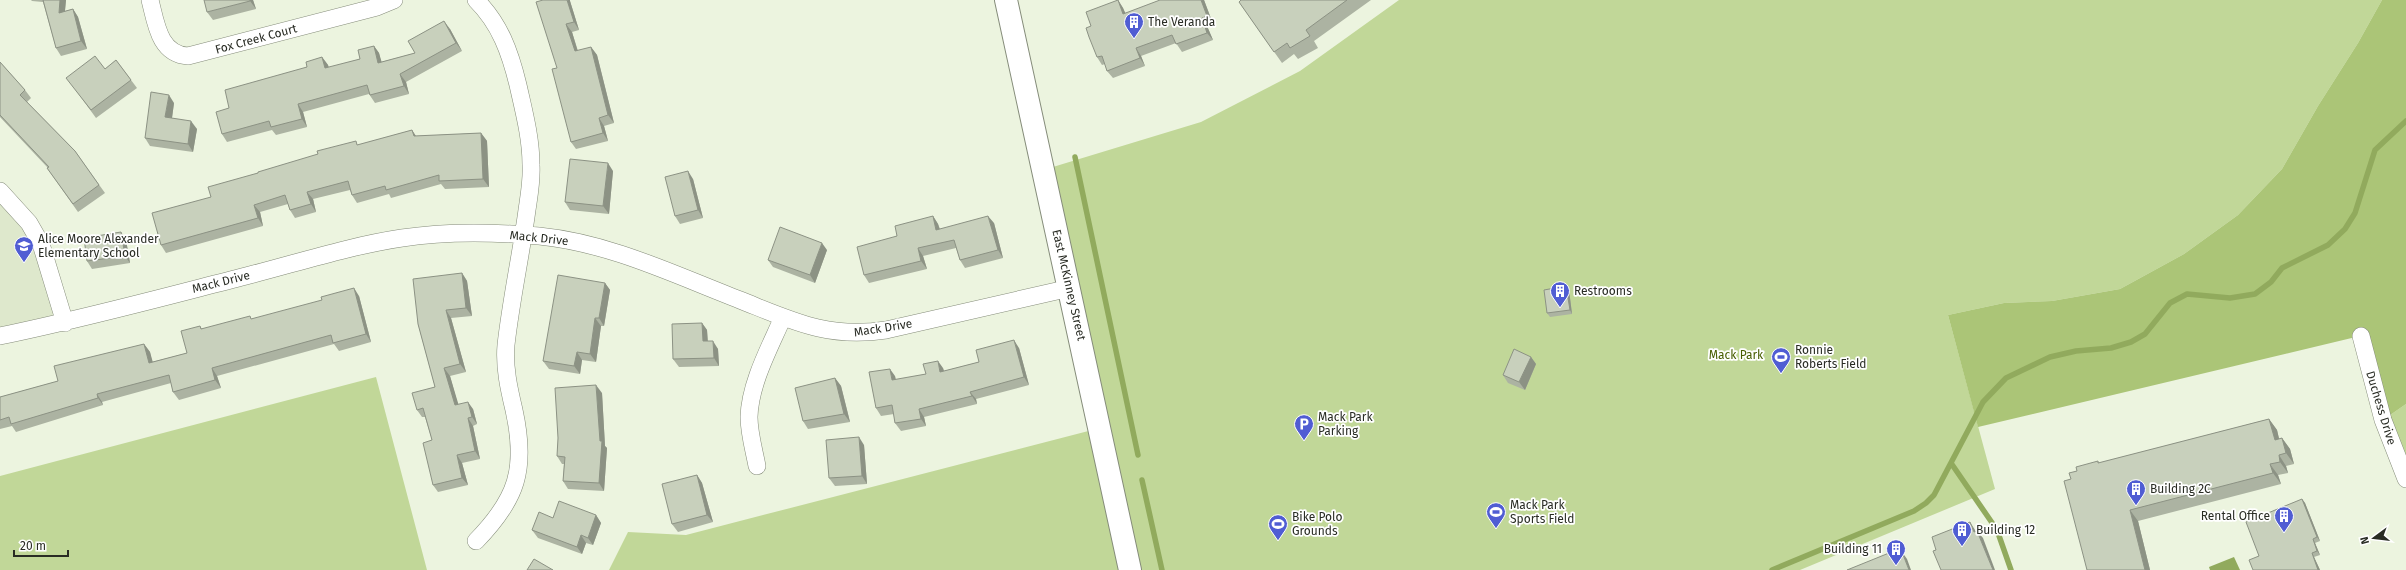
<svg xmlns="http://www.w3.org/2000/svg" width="2406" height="570" font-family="'Fira Sans',sans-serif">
<rect width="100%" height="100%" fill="#ecf4df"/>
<path fill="#dee8cc" d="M0,191L29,223L65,323L0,336Z"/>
<path fill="#c1d798" d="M1399,0H2382L2358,43L2318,106L2282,169L2238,215L2184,254L2120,289L2052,301L2004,303L1948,315L1995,489L1800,570H609L628,532L686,535L1100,428L1043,170L1201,122L1300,71Z
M376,377L427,570H0V476Z
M2406,404V479L2383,420Z"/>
<path fill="#abc577" d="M2382,0H2406V404L2383,420L2360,336L1978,427L1948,315L2004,303L2052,301L2120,289L2184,254L2238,215L2282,169L2318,106L2358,43Z"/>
<path fill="#91aa5d" d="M2234,557L2240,570H2210L2209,567Z"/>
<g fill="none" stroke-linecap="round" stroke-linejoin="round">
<path stroke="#91aa5d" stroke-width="5.5" d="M1075,157L1138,455
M1951,463L1997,530L2011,570
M1142,480L1162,570
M1772,570L1914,511L1926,503L1934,495L1983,402L2006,378L2050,357L2076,351L2111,348L2131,342L2145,334L2170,303L2187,294L2230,298L2255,294L2271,282L2282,268L2328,245L2345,229L2355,213L2375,150L2406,121"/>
<defs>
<path id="minor" d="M150,0C156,23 159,54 188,56L377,7L394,0
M0,191L29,223L41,244L65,323
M0,336C83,319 164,297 246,276C297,263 349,246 402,238C447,231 494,232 539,236C610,243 675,275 740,300C793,321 828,339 886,330L1070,288
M2361,336L2383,420L2406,479
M757,466C754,450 749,433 749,417C750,383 770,347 783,317
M476,541C517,499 527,469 514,410C509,389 504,367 506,345C511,300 521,255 527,210C529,196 532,180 531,165C531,138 524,112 518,85C510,52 500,24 476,0"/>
<path id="secondary" d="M1006,0L1130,570"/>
</defs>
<use href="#minor" stroke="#858c7a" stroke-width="18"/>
<use href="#secondary" stroke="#858c7a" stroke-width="24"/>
<use href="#minor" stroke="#fff" stroke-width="17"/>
<use href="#secondary" stroke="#fff" stroke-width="22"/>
</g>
<path fill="#acb3a2" d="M31,0H66L65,11L73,9L78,17L87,49L61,56L56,48L43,2L32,1Z
M253,0L256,9L213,20L207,12Z
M1118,0L1123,8L1125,13L1204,0L1213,24L1207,26L1213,40L1182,52L1176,43L1141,56L1145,66L1113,78L1107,71L1105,64L1102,65L1097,57L1091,26Z
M1241,0H1371L1314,41L1318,48L1298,59L1294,54L1282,63L1239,2Z
M570,1L579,30L572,32L578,51L591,47L597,55L614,123L604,126L608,141L576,149L571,142L557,68Z
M450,29L462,51L406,82L409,94L375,103L369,94L303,112L307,127L276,135L272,130L227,142L222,134L229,108L307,67L322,57L328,65L329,68L360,59L374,46L379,53L381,62L415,53Z
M116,60L137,88L96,118L72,85L105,69Z
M0,62L25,90L31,98L27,102L75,151L105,193L78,212L47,168H48L0,117Z
M174,103L172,118L197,129L193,152L150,146L145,138Z
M412,130L416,136L481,133L487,141L489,187L445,189L441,184L391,198L389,194L357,203L352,195L350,190L313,199L316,212L295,218L290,210L288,204L260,212L263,226L166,253L161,245L211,197L258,173Z
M613,171L609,214L570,210L565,202Z
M693,179L703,218L680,224L675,216Z
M933,216L938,224L940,229L994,223L1003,258L965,268L960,260L956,248L923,256L927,269L869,283L864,275L897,236Z
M121,232L126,240L130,263L92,269L87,261Z
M827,250L815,283L773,267L768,260Z
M462,273L467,281L472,316L451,318L466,372L450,376L458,405L473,409L477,424L473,426L480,459L462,463L468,485L438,492L433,485L432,440L425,417H422L417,410L435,387L418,324Z
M605,283L610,290L604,326H601L596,362L582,360L580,374L549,369L543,361Z
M1569,290L1572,314L1550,317L1547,313Z
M359,296L371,342L339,351L334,344L217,376L221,388L179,400L173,392L171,383L102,402L103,405L16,432L12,426L0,429V397L58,381L144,344L150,352L152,362L187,353L200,326L202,329L252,319Z
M702,323L707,330L708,341L718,349L719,366L679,367L673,359Z
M1019,348L1029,385L976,399L977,404L924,417L926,426L901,431L895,423L894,414L881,416L876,408L895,376L896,380L926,374L943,368L944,371L979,362Z
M1531,357L1536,364L1525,390L1508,383L1503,375Z
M835,378L841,386L850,422L808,429L803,421Z
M602,393L605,446L607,448L604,491L568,489L563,481L564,464H562L557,456Z
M2269,419L2277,430L2279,439L2282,438L2290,449L2294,464L2286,466L2288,473L2278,475L2281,484L2138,521L2150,570H2087L2071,479L2077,471L2098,461L2099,463Z
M864,445L867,484L835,486L829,478Z
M697,475L702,483L713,522L678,532L672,524Z
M2302,499L2305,503L2320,541L2315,543L2320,555L2314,557L2320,570H2253L2259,556Z
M596,515L601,523L593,545L586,543L582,554L538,538L532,530L553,518Z"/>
<path fill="#8c9284" d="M60,0H66L64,20L59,13Z
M250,0H253L256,9L250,1Z
M567,0H570V1L579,30L574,22Z
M1118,0L1123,8L1129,21L1123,14Z
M1201,0H1204L1213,24L1207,16Z
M73,9L78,17L87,49L81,41Z
M1202,18L1207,26L1213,40L1207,33Z
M444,21L450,29L462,51L456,43Z
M566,24L572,32L580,59L575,51Z
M374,46L379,53L384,70L378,63Z
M591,47L597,55L614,123L608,115Z
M1136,48L1141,56L1145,66L1140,58Z
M322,57L328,65L331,76L325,68Z
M400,74L406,82L409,94L404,86Z
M169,95L174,103L171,125L165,117Z
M298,104L303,112L307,127L302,119Z
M599,118L604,126L608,141L603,133Z
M191,121L197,129L193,152L188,144Z
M412,130L417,138L414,136Z
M481,133L487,141L489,187L483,179Z
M608,163L613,171L609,214L603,206Z
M688,171L693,179L703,218L698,210Z
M307,192L313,199L316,212L311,204Z
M254,205L260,212L263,226L258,218Z
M933,216L938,224L942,237L936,230Z
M988,216L994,223L1003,258L998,250Z
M121,232L126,240L130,263L125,256Z
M822,243L827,250L815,283L810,275Z
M918,248L923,256L927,269L921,261Z
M462,273L467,281L472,316L466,308Z
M605,283L610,290L604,326L599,318Z
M1566,286L1569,290L1572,314L1570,310Z
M354,288L359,296L371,342L366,334Z
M446,310L451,318L466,372L460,364Z
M595,318L601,326L596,362L590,354Z
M702,323L707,330L708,349L703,341Z
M1014,340L1019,348L1029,385L1024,377Z
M713,341L718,349L719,366L714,358Z
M144,344L150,352L155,370L149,363Z
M577,352L582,360L580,374L574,366Z
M1531,357L1536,364L1525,390L1519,382Z
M938,361L943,368L946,379L940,372Z
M212,368L217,376L221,388L215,380Z
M444,368L450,376L461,413L455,405Z
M890,369L895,376L897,388L892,380Z
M835,378L841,386L850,422L844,414Z
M596,385L602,393L605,446L607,448L604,491L599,483L600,441Z
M970,392L976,399L977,404L972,396Z
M97,394L102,402L103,405L98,398Z
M468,402L473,409L477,424L472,417Z
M919,409L924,417L926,426L921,419Z
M468,418L473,426L480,459L475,451Z
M2269,419L2277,430L2282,451L2275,440Z
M859,437L864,445L867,484L862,476Z
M2282,438L2290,449L2294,464L2286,453Z
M457,455L462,463L468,485L462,478Z
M2279,455L2286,466L2288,473L2280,462Z
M2270,464L2278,475L2281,484L2273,473Z
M697,475L702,483L713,522L707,515Z
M2302,499L2305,503L2320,541L2317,537Z
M2130,510L2138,521L2150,570H2145Z
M596,515L601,523L593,545L588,538Z
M1970,522L1975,530L1979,540L1974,532Z
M1977,531L1983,538L1995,570H1993Z
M581,535L586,543L582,554L577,547Z
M2313,539L2315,543L2320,555L2317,551Z
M1902,552L1907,559L1911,570H1909Z
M2312,553L2314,557L2320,570H2318Z"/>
<path fill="#c8d0bc" stroke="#8c9284" d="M43,0H60L59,13L73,9L81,41L56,48Z
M204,0H250V1L207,12Z
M543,0H567L574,22L566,24L575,51L591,47L608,115L599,118L603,133L571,142L552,69L557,68L536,2Z
M1118,0L1123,14L1160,0H1201L1207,16L1202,18L1207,33L1176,44L1172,35L1136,48L1140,58L1107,71L1102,56L1097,57L1089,37L1086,28L1091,26L1086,12Z
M1241,0H1347L1306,30L1310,36L1290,48L1287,43L1274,52L1239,2Z
M444,21L456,43L400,74L404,86L370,95L367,85L298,104L302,119L271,127L269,121L222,134L216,112L229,108L225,90L307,67L306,62L322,57L325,68L360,59L358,50L374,46L378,63L415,53L408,41Z
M95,56L105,69L116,60L131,80L91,110L66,78Z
M0,62L25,90L20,95L75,151L99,185L73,204L47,168L49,167L0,115Z
M151,92L169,95L165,117L191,121L188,144L145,138Z
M412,130L414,136L481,133L483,179L439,181V175L386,190L385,186L352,195L348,181L307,192L311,204L290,210L285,195L254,205L258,218L161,245L152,213L211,197L208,187L258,173V172L318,154L317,151L356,141L357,145Z
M570,159L608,163L603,206L565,202Z
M688,171L698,210L675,216L665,177Z
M933,216L936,230L988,216L998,250L960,260L954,240L918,248L921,261L864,275L857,247L897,236L895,226Z
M780,227L822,243L810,275L768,260Z
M121,232L125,256L87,261L84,238Z
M462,273L466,308L446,310L460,364L444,368L455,405L468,402L472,417L468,418L475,451L457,455L462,478L433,485L423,443L432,440L423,408L417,410L412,393L435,387L418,324L413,279Z
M558,275L605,283L599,318H595L590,354L577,352L574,366L543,361Z
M1566,286L1570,310L1547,313L1544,290Z
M354,288L366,334L333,343L331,335L212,368L215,380L173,392L169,375L97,394L98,398L11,424L9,417L0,420V397L58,381L54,366L144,344L149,363L187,353L181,331L200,326L201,329L250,316L251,319L322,300L321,297Z
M702,323L703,341H713L714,358L673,359L672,324Z
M1014,340L1024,377L970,392L972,396L919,409L921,419L895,423L892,405L876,408L869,372L890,369L892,380L926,374L923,364L938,361L940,372L979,362L976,350Z
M1514,349L1531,357L1519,382L1503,375Z
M835,378L844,414L803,421L795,388Z
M596,385L600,441H602L599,483L563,481L565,457L557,456L558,438L555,388Z
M2269,419L2275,440L2282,438L2286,453L2279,455L2280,462L2270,464L2273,473L2130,510L2145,570H2087L2064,481L2071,479L2069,473L2077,471L2076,467L2098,461V463Z
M859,437L862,476L829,478L826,440Z
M697,475L707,515L672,524L662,484Z
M2302,499L2317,537L2313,539L2317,551L2312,553L2318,570H2253L2249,560L2259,556L2246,522Z
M559,501L596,515L588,538L581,535L577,547L532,530L539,512L553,518Z
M1970,522L1974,532L1977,531L1993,570H1941L1933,551L1936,550L1932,537Z
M1894,551L1895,554L1902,552L1909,570H1847Z
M534,559L553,570H527Z"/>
<defs>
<symbol id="building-pin" viewBox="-11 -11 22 30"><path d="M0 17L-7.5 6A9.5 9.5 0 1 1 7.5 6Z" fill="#505dd3" stroke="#fff"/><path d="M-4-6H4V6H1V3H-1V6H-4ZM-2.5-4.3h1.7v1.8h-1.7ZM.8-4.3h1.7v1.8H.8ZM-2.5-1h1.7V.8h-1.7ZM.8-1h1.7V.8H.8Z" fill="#fff"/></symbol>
<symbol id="school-pin" viewBox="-11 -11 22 30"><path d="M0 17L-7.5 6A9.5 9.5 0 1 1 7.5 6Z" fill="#505dd3" stroke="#fff"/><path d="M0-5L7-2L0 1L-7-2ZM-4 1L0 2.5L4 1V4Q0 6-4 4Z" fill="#fff"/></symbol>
<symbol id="stadium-pin" viewBox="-11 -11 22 30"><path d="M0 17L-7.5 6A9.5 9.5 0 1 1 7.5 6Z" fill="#505dd3" stroke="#fff"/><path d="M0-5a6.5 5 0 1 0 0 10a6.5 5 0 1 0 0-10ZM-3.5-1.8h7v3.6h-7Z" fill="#fff"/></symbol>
<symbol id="parking-pin" viewBox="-11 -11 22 30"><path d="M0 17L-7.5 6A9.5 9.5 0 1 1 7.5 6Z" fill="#505dd3" stroke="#fff"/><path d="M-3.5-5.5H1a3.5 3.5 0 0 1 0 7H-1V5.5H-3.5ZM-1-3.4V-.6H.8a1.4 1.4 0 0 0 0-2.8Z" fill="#fff"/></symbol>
</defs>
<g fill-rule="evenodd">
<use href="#building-pin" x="1123" y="11" width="22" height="30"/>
<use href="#school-pin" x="13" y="235" width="22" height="30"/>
<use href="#building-pin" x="1549" y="280" width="22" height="30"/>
<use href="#stadium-pin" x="1770" y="346" width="22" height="30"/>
<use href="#parking-pin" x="1293" y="413" width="22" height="30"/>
<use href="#building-pin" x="2125" y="478" width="22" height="30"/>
<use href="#stadium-pin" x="1485" y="501" width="22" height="30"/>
<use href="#building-pin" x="2273" y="505" width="22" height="30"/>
<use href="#stadium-pin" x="1267" y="513" width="22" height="30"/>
<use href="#building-pin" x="1951" y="519" width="22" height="30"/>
<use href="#building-pin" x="1885" y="538" width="22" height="30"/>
</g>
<g text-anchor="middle" stroke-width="3.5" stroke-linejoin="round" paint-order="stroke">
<g font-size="12" fill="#292c24" stroke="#fff" text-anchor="start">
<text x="1148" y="26">The Veranda</text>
<text x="38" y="243">Alice Moore Alexander<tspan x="38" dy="14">Elementary School</tspan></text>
<text x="1574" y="295">Restrooms</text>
<text x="1795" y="354">Ronnie<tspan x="1795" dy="14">Roberts Field</tspan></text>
<text x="1318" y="421">Mack Park<tspan x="1318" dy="14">Parking</tspan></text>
<text x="2150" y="493">Building 2C</text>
<text x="1510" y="509">Mack Park<tspan x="1510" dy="14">Sports Field</tspan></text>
<text x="2270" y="520" text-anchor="end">Rental Office</text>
<text x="1292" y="521">Bike Polo<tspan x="1292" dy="14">Grounds</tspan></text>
<text x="1976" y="534">Building 12</text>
<text x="1882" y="553" text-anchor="end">Building 11</text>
</g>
<g font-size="12" fill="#292c24" stroke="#fff">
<text transform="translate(256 39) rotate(-15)" y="4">Fox Creek Court</text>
<text transform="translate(539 238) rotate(6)" y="4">Mack Drive</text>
<text transform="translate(221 282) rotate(-14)" y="4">Mack Drive</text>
<text transform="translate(1069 285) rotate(77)" y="4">East McKinney Street</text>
<text transform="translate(883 328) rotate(-9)" y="4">Mack Drive</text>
<text transform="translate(2381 408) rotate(73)" y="4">Duchess Drive</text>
</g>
<g font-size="12" fill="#485e02" stroke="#fff">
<text x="1736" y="359">Mack Park</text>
</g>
</g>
<g transform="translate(2374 538) rotate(255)" stroke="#ffffff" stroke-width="3" paint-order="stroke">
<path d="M0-3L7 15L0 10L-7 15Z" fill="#292c24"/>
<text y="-6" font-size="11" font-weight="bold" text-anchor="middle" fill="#292c24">N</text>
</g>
<path d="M14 550v6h54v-6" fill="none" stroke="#292c24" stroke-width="2"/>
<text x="20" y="550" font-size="12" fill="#292c24" stroke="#ffffff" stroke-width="3" paint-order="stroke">20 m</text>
</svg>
